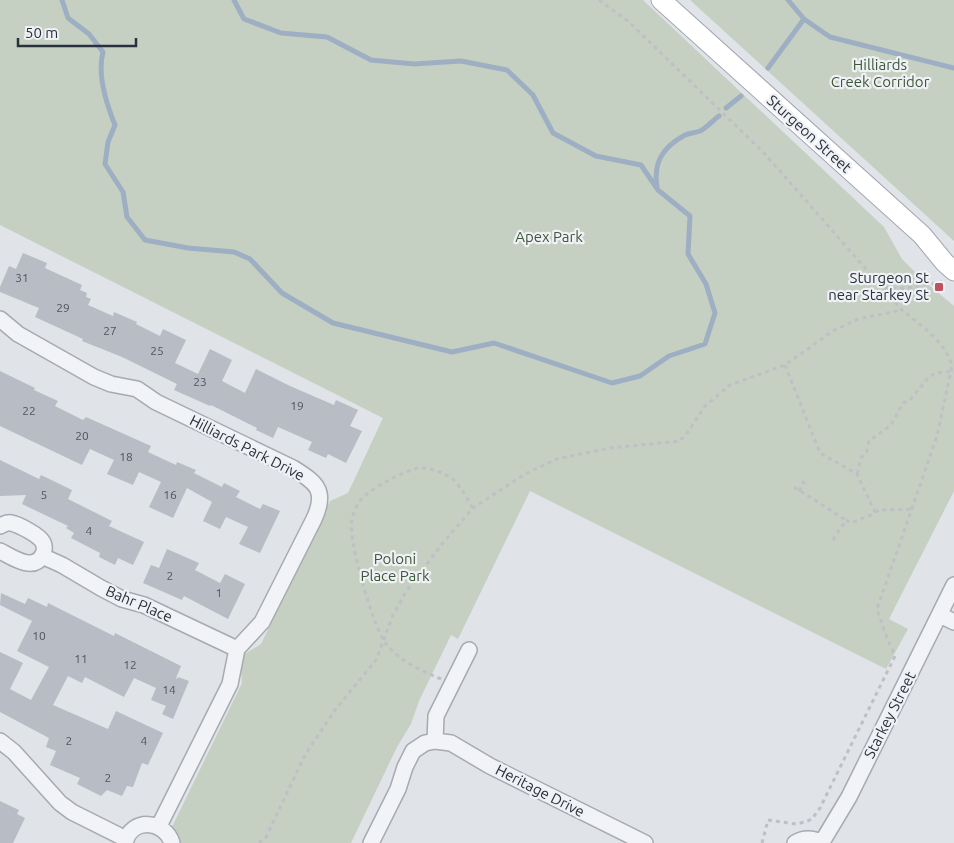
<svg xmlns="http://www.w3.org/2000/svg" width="954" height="843" font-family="Ubuntu,sans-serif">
<rect width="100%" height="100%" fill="#e0e3e7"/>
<path fill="#c5d0c2" d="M0,0H643L884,227L902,259L924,281L954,306V491L889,619L908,629L886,669L530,491L458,639L451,635L419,701L411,724L397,747L351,843H177L171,829L242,683L240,657L261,644L330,501L348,493L383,418L0,225Z
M690,0H954V241Z"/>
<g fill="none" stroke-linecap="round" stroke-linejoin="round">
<path stroke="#9eafc4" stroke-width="5" d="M62,0L68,18L89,34L103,52C97,75 106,103 115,125L108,142L105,164L123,192L127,217L145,240L188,248L234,252L250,259L282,293L333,323L452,352L494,343L612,383L640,376L669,356L705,344L715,313L706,284L688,254L690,216L658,190L641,165L596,156L553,133L533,95L507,70L461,61L414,64L371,60L327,37L281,33L244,19L234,0
M788,0L804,19L830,37L954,68
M768,68L804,19
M726,108L741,96
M657,187C653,162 663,147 685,135C690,133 695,133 700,131C707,128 713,120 719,116"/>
</g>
<path fill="#b8bcc4" d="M23,253L47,263L45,268L82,285L80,290L87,293L86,297L91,299L88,305L113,316L114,312L137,322L136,324L160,336L163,329L186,340L175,363L198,374L210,349L232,360L222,381L245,393L256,369L290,386L334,405L336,400L358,410L350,426L362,431L346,463L328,454L326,458L308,450L312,442L278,427L273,438L256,430L257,428L211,405L210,406L174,390L177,384L122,357L82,341L83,339L35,317L39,308L0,292V287L9,266L16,269Z
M0,371L35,388L34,390L58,401L55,406L83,420L86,417L151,446L148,452L176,465L177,462L196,470L194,473L222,487L224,483L240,491L236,497L260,509L263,504L280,511L260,553L239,544L248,527L226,517L220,529L203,521L212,502L187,488L173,518L149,507L161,482L139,472L133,485L107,474L114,460L90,449L82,465L0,426Z
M0,460L39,479L41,475L72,490L68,499L112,521L109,526L144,542L133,565L118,558L115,565L99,557L100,553L71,538L74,533L66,528L68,526L22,504L26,495L0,496Z
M167,549L199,563L195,570L220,583L225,574L245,584L228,619L184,596L182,600L143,583L151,565L159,568Z
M1,593L25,604L28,598L47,607L48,603L114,636L115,633L181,666L176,678L177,679L178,677L189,681L173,719L162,714L166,706L151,700L156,688L134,678L124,697L85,677L82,683L68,676L53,705L108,729L116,711L163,733L148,765L142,763L133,787L127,786L122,796L107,790L101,796L77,784L80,778L50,765L56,751L46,747L49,738L0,712V652L23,663L10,689L31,700L49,667L17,651L32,621L0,605Z
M0,801L19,810L17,814L25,818L13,843H0Z"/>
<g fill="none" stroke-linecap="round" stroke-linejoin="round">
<defs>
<path id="minor" d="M0,319L18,334L94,377L111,384L137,389L156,402L293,468C317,483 327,491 314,519L262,622L237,649L230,684L159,826
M0,526C4,524 7,522 11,523C18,524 40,536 42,541C45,545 45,551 42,556C33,572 12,557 0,551
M42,556L62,565L101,588L122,599L144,605L237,649
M940,615L954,622
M0,741L14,752L60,803L72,812L126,839
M435,741L436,716L469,650
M822,842L849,797L954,585
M125,843C131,817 165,820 172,843
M371,843L398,789L405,767L413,751L425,743L435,741L451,743L490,766L645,843
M795,843C804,837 813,838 823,843"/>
<path id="major" d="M661,0L922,235L945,263L954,271"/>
</defs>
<use href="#minor" stroke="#a6aab1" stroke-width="18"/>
<use href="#major" stroke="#a0a7b2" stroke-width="21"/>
<path stroke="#bec0c6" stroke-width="3" stroke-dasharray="4 4" stroke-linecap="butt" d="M599,0L628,21L764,153L902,310C920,325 946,342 952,366L937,436L877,609L887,638L895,656L820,808L812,819L805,822L796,824L768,820L762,843
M884,288L899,289L942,282
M785,365L820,453L857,474L875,512
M857,474L861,458L867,451L869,441L891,425L903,403L910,400L928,378L935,373L954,371
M794,487L846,520
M799,491L804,483L801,480
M833,540L846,520L851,523L871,515L879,510L911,509
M441,679C420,670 397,660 384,641C373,624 347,538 352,520C353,514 356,506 359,502C367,490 404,471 418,468C429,467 442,472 451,478C460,484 467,499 473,508
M259,843L266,837L305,755L335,710L376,660L393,615L406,592L442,544L473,508L525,474L557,459L610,448L680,441L688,432L704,407L730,385L785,365L833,331L858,319L902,310"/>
<use href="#minor" stroke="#f2f3f6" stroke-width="15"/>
<use href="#major" stroke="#fff" stroke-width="19"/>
</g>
<rect fill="#c0515d" stroke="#eff1f5" stroke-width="2" x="934" y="282" width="10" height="10" rx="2.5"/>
<g text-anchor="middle" stroke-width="4.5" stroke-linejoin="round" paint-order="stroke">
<g font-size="12" fill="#4e535f">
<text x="22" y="282">31</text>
<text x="63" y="312">29</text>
<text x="110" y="335">27</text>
<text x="157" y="355">25</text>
<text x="200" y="386">23</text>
<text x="297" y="410">19</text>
<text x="29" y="415">22</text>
<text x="82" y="440">20</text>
<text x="126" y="461">18</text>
<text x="44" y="499">5</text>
<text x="170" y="499">16</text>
<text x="89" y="535">4</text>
<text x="170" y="580">2</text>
<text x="219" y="597">1</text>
<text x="39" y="640">10</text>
<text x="81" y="663">11</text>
<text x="130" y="669">12</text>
<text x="169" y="694">14</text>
<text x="69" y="745">2</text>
<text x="144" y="745">4</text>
<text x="108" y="782">2</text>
</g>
<g font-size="15" fill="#3d5739" stroke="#eff1f5">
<text x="880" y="70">Hilliards<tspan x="880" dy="17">Creek Corridor</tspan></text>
<text x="549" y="242">Apex Park</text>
<text x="395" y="564">Poloni<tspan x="395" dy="17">Place Park</tspan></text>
</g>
<g font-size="15" fill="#2a303d" stroke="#eff1f5">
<text transform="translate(809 134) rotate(42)" y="5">Sturgeon Street</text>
<text transform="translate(247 448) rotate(27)" y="5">Hilliards Park Drive</text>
<text transform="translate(139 604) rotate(23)" y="5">Bahr Place</text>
<text transform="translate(890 715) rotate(-63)" y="5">Starkey Street</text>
<text transform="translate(540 791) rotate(27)" y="5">Heritage Drive</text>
</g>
<g font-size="15" fill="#2a303d" stroke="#eff1f5" text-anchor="end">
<text x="929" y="283">Sturgeon St<tspan x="929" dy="17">near Starkey St</tspan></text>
</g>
</g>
<path d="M18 38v8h118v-8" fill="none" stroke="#2a303d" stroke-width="2.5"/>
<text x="25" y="38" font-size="15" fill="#2a303d" stroke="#eff1f5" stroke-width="4" paint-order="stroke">50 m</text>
</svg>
